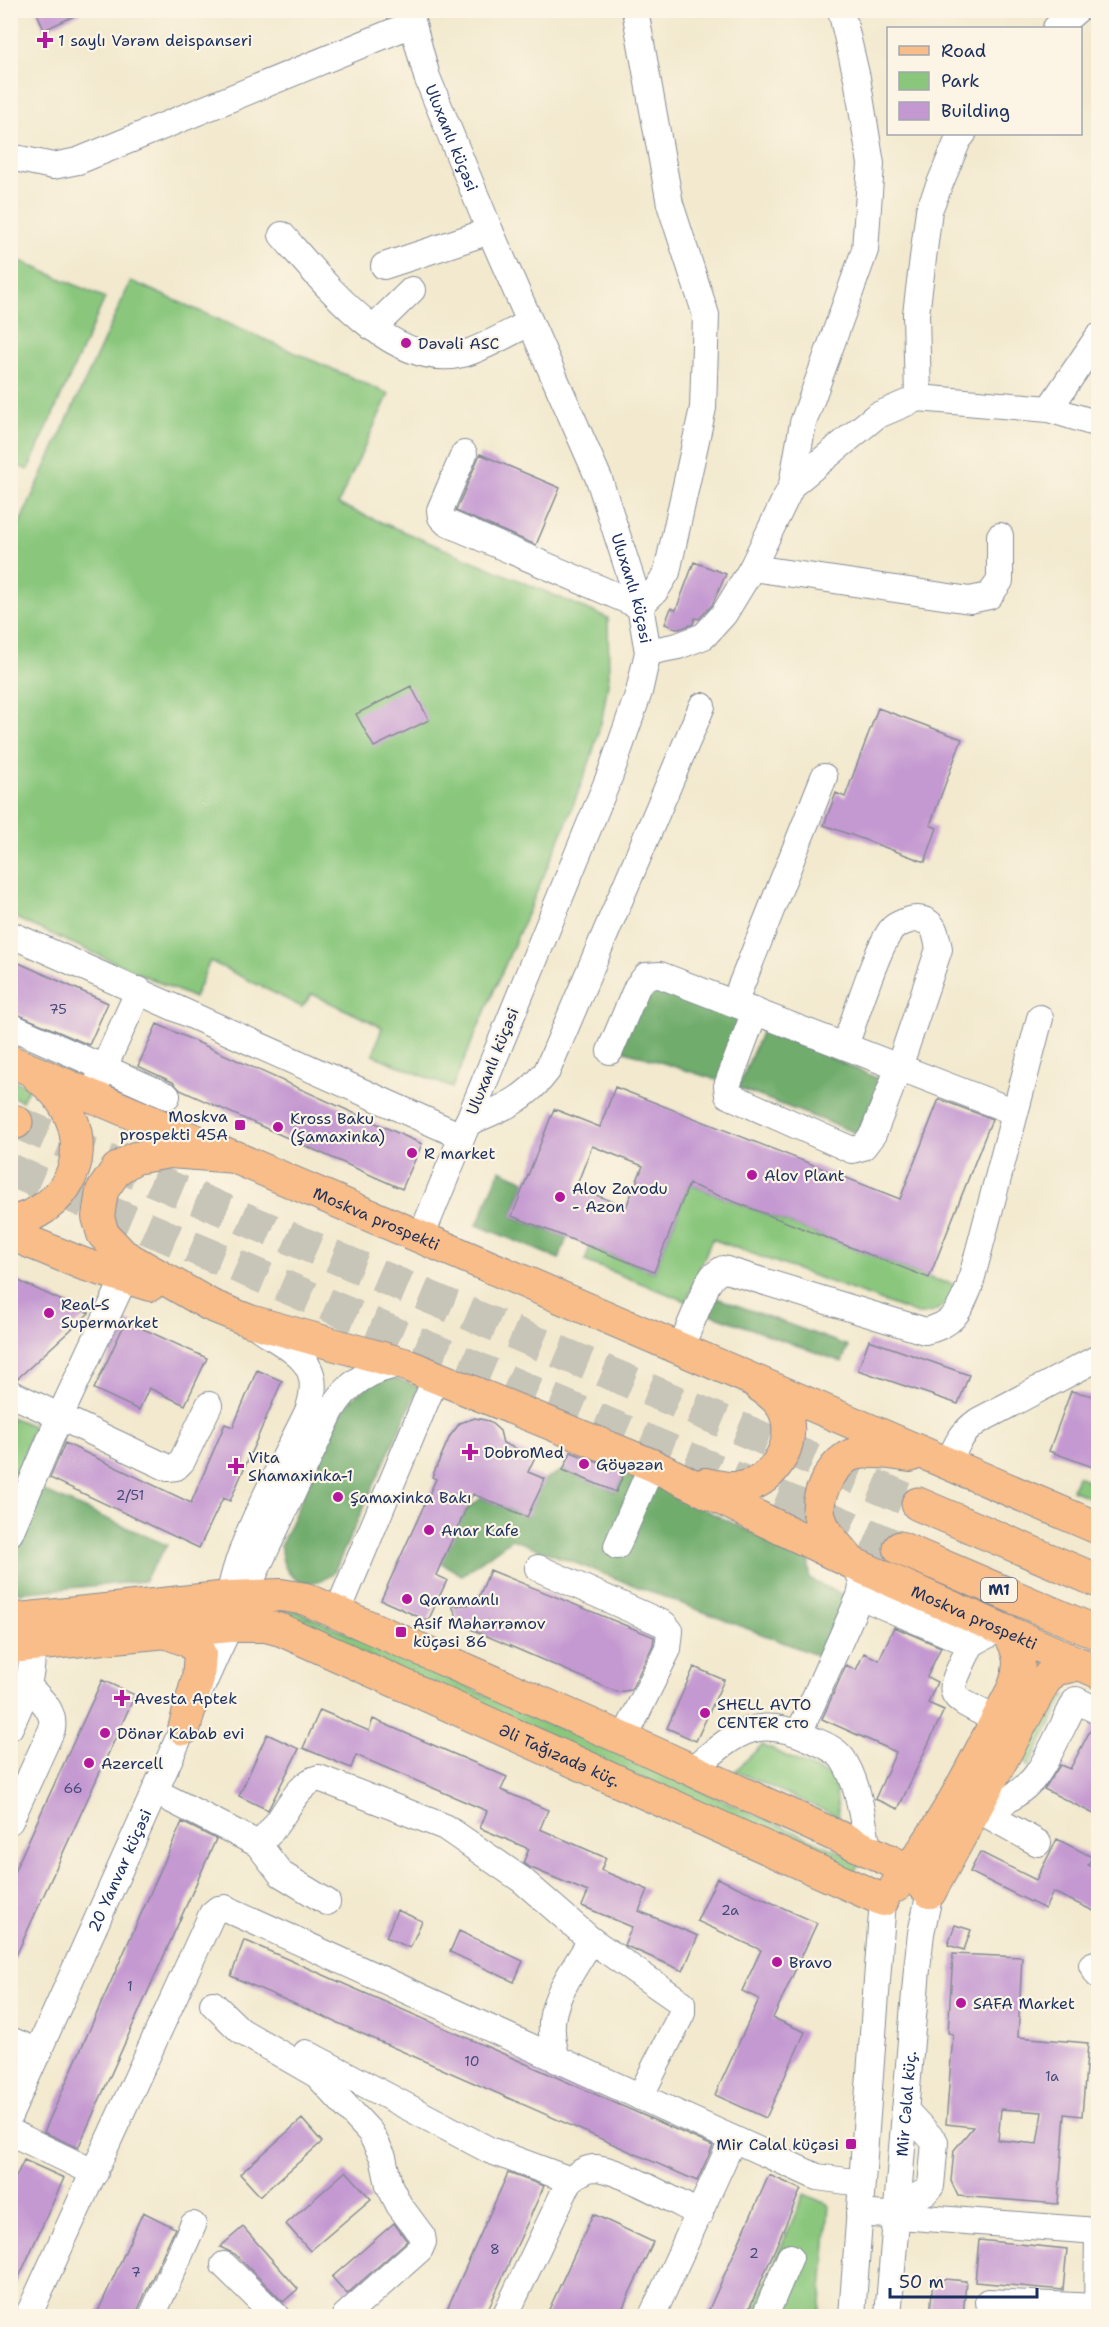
<svg xmlns="http://www.w3.org/2000/svg" width="1109" height="2327" font-family="'Shantell Sans',sans-serif">
<rect width="100%" height="100%" fill="#fcf5e5"/>
<filter id="ink" filterUnits="userSpaceOnUse"><feTurbulence type="fractalNoise" baseFrequency=".0167" numOctaves="2"/><feDisplacementMap in="SourceGraphic" scale="12" xChannelSelector="R" yChannelSelector="G"/><feConvolveMatrix kernelMatrix="1 2 1 2 8 2 1 2 1" color-interpolation-filters="sRGB"/></filter>
<filter id="wash" filterUnits="userSpaceOnUse"><feTurbulence type="fractalNoise" baseFrequency=".008" numOctaves="4" result="noise"/><feDisplacementMap in="SourceGraphic" scale="24" xChannelSelector="R" yChannelSelector="G"/><feGaussianBlur stdDeviation="1.35" result="paint"/><feColorMatrix in="noise" values="0 0 0 0 0 0 0 0 0 0 0 0 0 0 0 0 0 1.4 0 .05"/><feComposite in="paint" operator="in"/></filter>
<g filter="url(#wash)">
<rect width="100%" height="100%" fill="#f2e9ce"/>
<path fill="#8ac77d" stroke="#527b6e" stroke-width="1.5" d="M11,257L105,298L28,470L11,463Z
M131,281L389,394L338,504L608,618L609,677L602,719L591,758L566,824L452,1088L373,1055L382,1027L312,994L302,1007L210,961L194,998L11,916V542Z
M11,1079L29,1087L22,1101L11,1096Z
M689,1184L929,1278L957,1285C948,1302 939,1315 918,1314L712,1239L686,1301L585,1261L590,1247L654,1272Z
M11,1417L33,1426L11,1496Z
M1077,1476L1098,1485V1501L1072,1490Z
M260,1608L297,1611L860,1861L854,1873Z
M1066,1695L1028,1768L1020,1754L1049,1700Z
M762,1745L834,1778L839,1817L735,1771Z
M804,2194L829,2205L820,2316H751Z"/>
<path fill="#6fac6c" stroke="#456e65" stroke-width="1.5" d="M663,981L742,1017L720,1081L619,1049L649,986Z
M763,1028L881,1080L859,1134L738,1088Z
M500,1170L525,1181L512,1216L567,1238L559,1259L477,1225Z
M714,1297L848,1346L842,1362L708,1313Z
M395,1378L419,1387L333,1574C305,1593 280,1578 281,1545L337,1420L352,1398L378,1379Z
M563,1470L616,1492L625,1471L809,1560V1579L850,1598L819,1656L512,1539L462,1575L441,1563L465,1511L481,1498L527,1517L545,1479Z
M36,1488L167,1545L144,1581L18,1593C3,1552 21,1527 36,1488Z"/>
<g id="blocks">
<path fill="#c499d1" fill-rule="evenodd" d="M36,10H87L44,30Z
M480,454L560,488L536,545L456,511Z
M694,562L726,574L712,605L699,619L695,618L693,624L679,629L665,624L671,608L676,610Z
M411,686L429,720L374,747L356,714Z
M878,708L962,739L930,825L937,828L925,862L824,825L836,793L845,797Z
M10,959L108,1003L89,1045L10,1011Z
M157,1024L422,1144L402,1189L180,1090L173,1082L138,1066Z
M615,1087L900,1199L939,1099L992,1119L929,1278L689,1184L654,1272L512,1216L554,1109L600,1127ZM592,1146L643,1166L626,1207L576,1187Z
M10,1277L89,1313L17,1379L10,1378Z
M126,1321L207,1358L185,1405L149,1388L139,1410L94,1389Z
M869,1340L969,1375L958,1404L858,1370Z
M257,1370L282,1381L230,1501L223,1498L199,1548L50,1478L65,1443L191,1503L225,1424L233,1427Z
M1071,1391L1098,1397V1469L1049,1451Z
M475,1418L489,1421L500,1431L503,1443L535,1457L528,1472L545,1479L527,1517L473,1494L436,1575L447,1580L428,1621L381,1600L436,1479L432,1477L450,1436L460,1423Z
M571,1452L624,1473L616,1492L563,1470Z
M490,1570L654,1637L653,1645L631,1690L617,1692L461,1625L452,1606L476,1604Z
M894,1627L941,1647L927,1677L937,1682L928,1703L944,1710L898,1809L875,1799L896,1752L822,1719L846,1665L856,1670L864,1653L879,1660Z
M694,1667L724,1680L696,1741L667,1728Z
M102,1680L135,1695L10,1969V1881Z
M320,1710L369,1731L373,1719L507,1777L501,1790L548,1810L540,1829L606,1858L601,1870L648,1890L639,1911L698,1936L683,1971L624,1945L632,1927L582,1906L588,1892L529,1867L523,1863L529,1849L480,1828L487,1811L356,1755L351,1768L303,1748Z
M1093,1725L1098,1726V1816L1044,1789L1060,1765L1070,1769Z
M267,1734L299,1749L268,1810L239,1796Z
M182,1822L216,1839L78,2148L44,2132Z
M1057,1839L1092,1857L1088,1865L1098,1870V1913L1053,1892L1045,1909L970,1872L980,1852L1036,1880Z
M717,1878L817,1923L773,2018L805,2032L766,2118L715,2095L759,1999L742,1991L761,1950L697,1921Z
M397,1910L422,1921L410,1948L386,1937Z
M955,1925L971,1930L964,1950L948,1945Z
M459,1931L523,1961L514,1982L450,1952Z
M244,1940L713,2146L697,2181L231,1976Z
M953,1954L1022,1957L1018,2037L1088,2043L1082,2116L1065,2114L1058,2204L958,2196L951,2181L954,2150L973,2127L946,2124L953,2034L948,2033ZM1001,2109L1042,2112L1037,2144L998,2140Z
M302,2119L322,2142L260,2196L240,2174Z
M24,2160L64,2178L10,2297V2189Z
M346,2171L371,2199L310,2251L286,2224Z
M508,2173L544,2186L485,2316H444Z
M769,2175L801,2189L746,2316H706Z
M143,2212L175,2228L135,2316H96Z
M593,2214L653,2242L619,2316H546Z
M394,2223L407,2241L347,2294L332,2277Z
M243,2227L298,2289L283,2302L235,2254L220,2247Z
M979,2240L1067,2249L1063,2290L975,2282Z
M933,2278L966,2281L963,2316H930Z"/>
</g>
</g>
<g filter="url(#ink)">
<use href="#blocks" fill-opacity="0" stroke="#868c96" stroke-width="1.5"/>
<g fill="none" stroke-linecap="round" stroke-linejoin="round">
<path stroke="#c7c4b8" stroke-width="33" stroke-dasharray="33 16" stroke-linecap="butt" d="M16,1122L918,1504
M10,1170L900,1548"/>
<defs>
<g id="minor">
<path id="s1" d="M409,10L427,77L490,231L599,479L640,606L648,652L639,692L610,775L421,1237"/>
<path d="M1056,28L1077,10"/>
<path d="M10,157L53,166L78,161L412,24"/>
<path d="M282,235C322,280 392,372 463,354C485,348 508,333 530,323"/>
<path d="M384,266L490,231"/>
<path d="M373,328L412,290"/>
<path d="M918,398L916,314L929,210L958,140L963,134"/>
<path d="M1049,409L1098,337"/>
<path d="M464,454L440,510L441,517L447,523L640,606L656,590L667,572L703,408L706,315L670,204L635,10"/>
<path d="M792,485L803,423L865,250L871,164L857,78L841,10"/>
<path d="M752,568L970,600L989,596L1000,581V536"/>
<path d="M648,652L678,646L704,636L724,614L752,568L792,485L876,416L918,398L1049,409L1098,424"/>
<path d="M10,934L461,1136"/>
<path d="M734,1003L824,777"/>
<path d="M755,1011L727,1086L728,1095L852,1150L863,1147L873,1134L899,1067L939,949C936,934 935,920 917,919C910,919 897,924 892,929C877,946 854,1022 845,1046"/>
<path d="M10,1026L167,1096"/>
<path d="M610,1051L637,987L646,976L660,975L1015,1112"/>
<path d="M96,1085L139,990"/>
<path d="M467,1123C499,1110 526,1100 547,1071L702,706"/>
<path d="M681,1347L707,1285L713,1276L723,1269L925,1331C953,1325 958,1313 969,1288L1040,1018"/>
<path d="M10,1393L168,1468L176,1467L182,1461L209,1405"/>
<path d="M948,1464C956,1445 961,1433 978,1421L1098,1358"/>
<path d="M10,1533L60,1416L125,1277"/>
<path d="M617,1546L652,1465"/>
<path d="M852,1563C861,1575 864,1582 860,1596L971,1644L1000,1628"/>
<path d="M538,1568L664,1624L670,1631L668,1649L624,1739"/>
<path d="M338,1611L436,1377"/>
<path d="M229,1614C224,1565 286,1458 308,1411C325,1362 295,1353 259,1328"/>
<path d="M971,1644C946,1699 942,1692 997,1720"/>
<path d="M10,1727C23,1699 35,1676 31,1645"/>
<path d="M799,1733L860,1596"/>
<path d="M692,1770C735,1734 754,1713 811,1739C822,1744 834,1748 842,1758C860,1784 862,1821 869,1851"/>
<path d="M156,1792L258,1844C282,1827 293,1784 319,1778L445,1827L522,1880L591,1940L682,2003V2013L640,2097"/>
<path d="M984,1813L1038,1843"/>
<path d="M972,1817C993,1811 1024,1792 1037,1774C1052,1752 1063,1724 1076,1700L1098,1711"/>
<path d="M10,1821L52,1729C55,1710 41,1700 29,1687"/>
<path d="M258,1844L281,1874L327,1902"/>
<path d="M1098,1963L1092,1965L1098,1975"/>
<path d="M213,2004L241,2031L317,2075L370,2132L383,2157L389,2185L399,2205L422,2236L423,2242L420,2249L345,2316"/>
<path d="M10,2040L39,2052"/>
<path d="M306,2053L489,2150L570,2180"/>
<path d="M557,2060C555,2051 552,2041 552,2032C549,1999 576,1967 591,1940"/>
<path id="s2" d="M10,2114L216,1655L331,1411C347,1383 371,1368 403,1364"/>
<path d="M10,2132L95,2173"/>
<path d="M897,2206L927,2191L931,2186L935,2142L905,2110"/>
<path d="M859,2213L1097,2231"/>
<path d="M224,2265L276,2316"/>
<path d="M988,2302L1097,2307"/>
<path d="M28,2316L212,1914L218,1909L225,1908L817,2177L861,2183"/>
<path d="M152,2316L193,2225"/>
<path d="M505,2316L570,2180C578,2174 585,2168 595,2168C619,2169 676,2202 700,2214"/>
<path d="M652,2316L733,2139"/>
<path d="M765,2316L790,2257"/>
<path d="M852,2316L883,1900"/>
<path id="s3" d="M888,2316L917,1969L921,1933L930,1892"/>
<path d="M1097,2316L1098,2231"/>
</g>
<g id="major">
<path id="s4" d="M10,1061L1098,1528"/>
<path id="s5" d="M236,1157L170,1152L135,1158L117,1169L102,1191L98,1217L103,1234L123,1255L210,1305L250,1321L404,1364L652,1465L852,1563L1098,1672"/>
<path d="M10,1221C22,1221 35,1214 44,1208C93,1173 84,1110 39,1078"/>
<path d="M10,1234L83,1264L150,1285"/>
<path d="M705,1484C720,1487 736,1491 751,1485C779,1474 798,1437 783,1408C778,1399 769,1392 760,1386"/>
<path d="M846,1556C820,1528 808,1510 830,1475C835,1467 845,1456 854,1454C872,1450 892,1453 910,1456"/>
<path d="M10,1620L229,1597L281,1595L306,1599L624,1739L863,1848L909,1870L930,1892"/>
<path d="M165,1632L191,1642L200,1654L198,1678L184,1729"/>
<path id="s6" d="M10,1647L230,1626H266L281,1630L883,1900"/>
<path d="M896,1886C945,1827 977,1757 1013,1689C1022,1666 1021,1653 1008,1632"/>
<path d="M930,1892L1044,1682L1054,1670L1081,1664"/>
</g>
<path id="highway" d="M10,1120L16,1122
M918,1504L1098,1581
M900,1548L1098,1633"/>
</defs>
<use href="#minor" stroke="#868c96" stroke-width="28"/>
<use href="#major" stroke="#868c96" stroke-width="34"/>
<use href="#highway" stroke="#868c96" stroke-width="35"/>
<use href="#minor" stroke="#fff" stroke-width="26"/>
<use href="#major" stroke="#f8bd89" stroke-width="32"/>
<use href="#highway" stroke="#f8bd89" stroke-width="33"/>
</g>
</g>
<g fill="#b5179e" stroke="#fcf5e5" stroke-width="2">
<path d="M42 31h6v6h6v6h-6v6h-6v-6h-6v-6h6z"/>
<circle cx="406" cy="343" r="6"/>
<rect x="234" y="1119" width="12" height="12" rx="3"/>
<circle cx="278" cy="1127" r="6"/>
<circle cx="412" cy="1153" r="6"/>
<circle cx="752" cy="1175" r="6"/>
<circle cx="560" cy="1197" r="6"/>
<circle cx="49" cy="1313" r="6"/>
<path d="M467 1443h6v6h6v6h-6v6h-6v-6h-6v-6h6z"/>
<circle cx="584" cy="1464" r="6"/>
<path d="M233 1457h6v6h6v6h-6v6h-6v-6h-6v-6h6z"/>
<circle cx="338" cy="1497" r="6"/>
<circle cx="429" cy="1530" r="6"/>
<circle cx="407" cy="1599" r="6"/>
<rect x="395" y="1626" width="12" height="12" rx="3"/>
<path d="M119 1689h6v6h6v6h-6v6h-6v-6h-6v-6h6z"/>
<circle cx="705" cy="1713" r="6"/>
<circle cx="105" cy="1733" r="6"/>
<circle cx="89" cy="1763" r="6"/>
<circle cx="777" cy="1962" r="6"/>
<circle cx="961" cy="2003" r="6"/>
<rect x="845" y="2138" width="12" height="12" rx="3"/>
</g>
<g text-anchor="middle" stroke-width="4.5" stroke-linejoin="round" paint-order="stroke">
<g font-size="14" fill="#454a7b">
<text x="58" y="1014">75</text>
<text x="130" y="1500">2/51</text>
<text x="73" y="1793">66</text>
<text x="730" y="1915">2a</text>
<text x="130" y="1991">1</text>
<text x="472" y="2066">10</text>
<text x="1052" y="2081">1a</text>
<text x="495" y="2254">8</text>
<text x="754" y="2258">2</text>
<text x="136" y="2277">7</text>
</g>
<rect fill="#fcf5e5" stroke="#5e6a86" stroke-width="1.5" x="981" y="1578" width="36" height="24" rx="4.5"/>
<g font-size="15" font-weight="bold" fill="#1b2f5e">
<text x="999" y="1595">M1</text>
</g>
<g font-size="16" fill="#1b2f5e" stroke="#fcf5e5" text-anchor="start">
<text x="58" y="46">1 saylı Vərəm deispanseri</text>
<text x="418" y="349">Dəvəli ASC</text>
<text x="228" y="1122" text-anchor="end">Moskva<tspan x="228" dy="18">prospekti 45A</tspan></text>
<text x="290" y="1124">Kross Baku<tspan x="290" dy="18">(Şamaxinka)</tspan></text>
<text x="424" y="1159">R market</text>
<text x="764" y="1181">Alov Plant</text>
<text x="572" y="1194">Alov Zavodu<tspan x="572" dy="18">- Azon</tspan></text>
<text x="61" y="1310">Real-S<tspan x="61" dy="18">Supermarket</tspan></text>
<text x="484" y="1458">DobroMed</text>
<text x="248" y="1463">Vita<tspan x="248" dy="18">Shamaxinka-1</tspan></text>
<text x="596" y="1470">Göyəzən</text>
<text x="350" y="1503">Şamaxinka Bakı</text>
<text x="441" y="1536">Anar Kafe</text>
<text x="419" y="1605">Qaramanlı</text>
<text x="413" y="1629">Asif Məhərrəmov<tspan x="413" dy="18">küçəsi 86</tspan></text>
<text x="134" y="1704">Avesta Aptek</text>
<text x="717" y="1710">SHELL AVTO<tspan x="717" dy="18">CENTER сто</tspan></text>
<text x="117" y="1739">Dönər Kabab evi</text>
<text x="101" y="1769">Azercell</text>
<text x="789" y="1968">Bravo</text>
<text x="973" y="2009">SAFA Market</text>
<text x="839" y="2150" text-anchor="end">Mir Cəlal küçəsi</text>
</g>
<g font-size="16" fill="#1b2f5e" stroke="#fcf5e5">
<text dy="6" stroke="none"><textPath href="#s1" startOffset="135">Uluxanlı küçəsi</textPath></text>
<text dy="6" stroke="none"><textPath href="#s1" startOffset="621">Uluxanlı küçəsi</textPath></text>
<text transform="translate(492 1061) rotate(-68)" y="6">Uluxanlı küçəsi</text>
<text dy="6" stroke="none"><textPath href="#s4" startOffset="399">Moskva prospekti</textPath></text>
<text dy="6" stroke="none"><textPath href="#s5" startOffset="1150">Moskva prospekti</textPath></text>
<text dy="6" stroke="none"><textPath href="#s6" startOffset="578">Əli Tağızadə küç.</textPath></text>
<text dy="6" stroke="none"><textPath href="#s2" startOffset="267">20 Yanvar küçəsi</textPath></text>
<text dy="6" stroke="none"><textPath href="#s3" startOffset="213">Mir Cəlal küç.</textPath></text>
</g>
</g>
<rect width="1109" height="2327" fill="none" stroke="#fcf5e5" stroke-width="36"/>
<rect x="887" y="27" width="195" height="108" fill="#fcf5e5" stroke="#a2a6af" stroke-width="1.5"/>
<rect x="899" y="46" width="30" height="9" fill="#f8bd89" stroke="#a2a6af" stroke-width="1.5"/>
<text x="941" y="57" font-size="18" fill="#1b2f5e">Road</text>
<rect x="899" y="72" width="30" height="18" fill="#8ac77d" stroke="#a2a6af" stroke-width="1.5"/>
<text x="941" y="87" font-size="18" fill="#1b2f5e">Park</text>
<rect x="899" y="102" width="30" height="18" fill="#c499d1" stroke="#a2a6af" stroke-width="1.5"/>
<text x="941" y="117" font-size="18" fill="#1b2f5e">Building</text>
<path d="M890 2288v9h147v-9" fill="none" stroke="#1b2f5e" stroke-width="3"/>
<text x="899" y="2288" font-size="18" fill="#1b2f5e" stroke="#fcf5e5" stroke-width="4.5" paint-order="stroke">50 m</text>
</svg>
